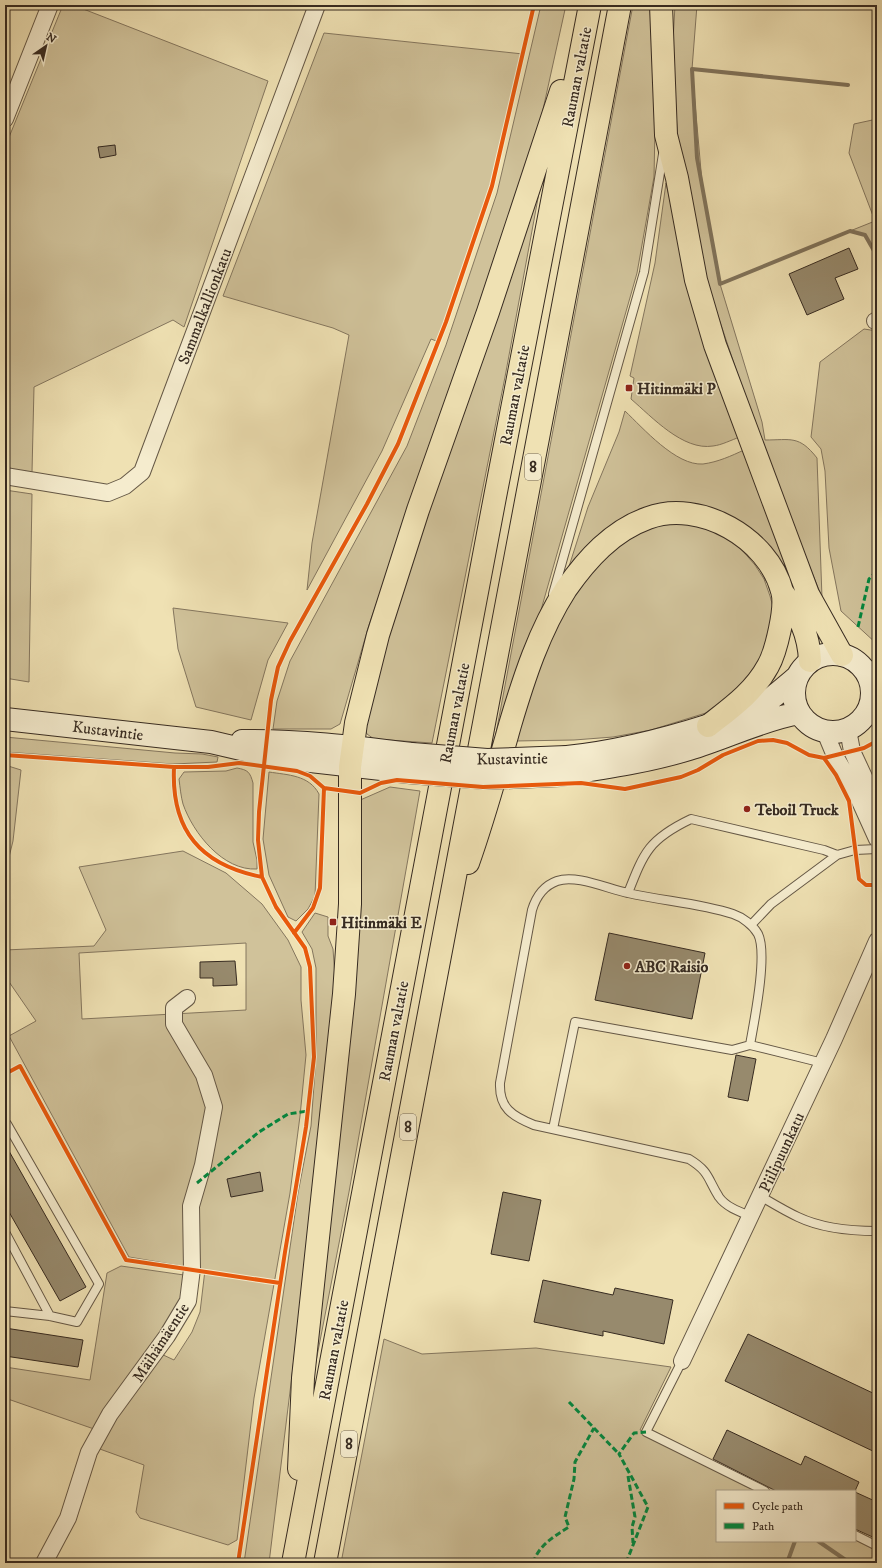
<svg xmlns="http://www.w3.org/2000/svg" width="882" height="1568" font-family="'IM FELL DW Pica',serif">
<rect width="100%" height="100%" fill="#efe1b3"/>
<filter id="stains"><feTurbulence type="fractalNoise" baseFrequency=".005" numOctaves="4"/><feColorMatrix values="0 0 0 0 .2 0 0 0 0 .09 0 0 0 0 .02 0 0 0 .5 -.17"/></filter>
<radialGradient id="worn" r=".72"><stop offset=".6" stop-color="#630" stop-opacity="0"/><stop offset="1" stop-color="#630" stop-opacity=".3"/></radialGradient>
<path fill="#d0c29a" stroke="#84765e" fill-rule="evenodd" d="M63,5H73L268,81L184,327L173,320L34,387L32,472L5,469V147Z
M541,5H566L542,114L516,203L369,625L340,724L331,729H273L277,701L290,661L407,446L446,345L497,193Z
M633,5H652L655,127L654,177L637,273L539,617L494,744Z
M675,5H697L692,69L702,182L720,284L762,422L765,440C791,440 799,435 817,458L822,598L760,441L709,289L679,154L672,60Z
M324,33L523,54L512,103L475,241L439,342L431,339L382,451L307,590L312,543L349,335L333,328L223,296Z
M877,119V256L865,235L850,231L875,221L849,153L854,124Z
M541,182L505,377L432,743L374,739L367,734L365,729L388,638L445,459Z
M666,183L687,273L740,437C731,440 722,445 713,446C683,451 652,417 631,399L634,378L630,376L655,263Z
M864,329L877,331V644L841,611L829,548L825,471L821,449L811,437L820,362Z
M625,411C643,428 676,466 703,464C718,462 731,456 744,450L811,623L787,573L775,554L684,505L565,579L588,507L619,432Z
M5,490L32,494L29,682L5,678Z
M691,521L728,537L741,549L755,565L764,579L770,596L773,607L771,639L748,681L709,712L651,730L613,737L574,740L515,741L528,692L565,608L589,573L608,552L653,523Z
M173,608L288,623L268,660L251,720L196,707L178,649Z
M5,737L175,753L202,754L218,757L217,762L173,764L5,752Z
M5,765L21,770L13,841L5,873Z
M237,768C248,770 250,772 253,783V842L257,860V869C223,871 193,833 183,804C181,797 180,787 179,779L184,772L226,771Z
M269,772C288,775 309,775 319,794L315,896L308,909L296,921L288,917L269,875L263,839Z
M390,787L420,791L349,1192L312,1382L358,801Z
M183,851L226,873L262,904L288,940L301,967V1000L306,1055L300,1116L290,1193L254,1398L237,1540L228,1545L140,1518L136,1512L144,1465L97,1448L159,1353L174,1360L192,1332L200,1312L205,1270L129,1257L9,1036L36,1021L5,976V950L94,946L106,930L79,867ZM246,943V1010L82,1019L79,953Z
M315,913L328,917V936L333,949L336,991L293,1367L269,1563H244L298,1193L311,1126L316,1057V968L312,949L302,932Z
M121,1266L184,1275V1300L94,1429L5,1398V1367L90,1380L107,1273Z
M384,1339L422,1354L536,1348L671,1367L640,1430L765,1491H717V1541H855V1535L877,1546V1563H341Z"/>
<g fill="none" stroke-linecap="round" stroke-linejoin="round">
<path stroke="#80735b" stroke-width="4" d="M848,85L692,69L697,158L720,284L850,231L865,235L877,256
M818,1541L850,1563
M787,1563L795,1541"/>
</g>
<path fill="#978a6d" stroke="#372b21" d="M115,145L116,155L100,158L98,147Z
M849,248L858,269L835,278L844,299L807,315L789,274Z
M609,933L705,953L692,1019L595,1000Z
M235,961L237,985L213,986V978H200V962Z
M736,1055L756,1059L748,1101L728,1097Z
M5,1144L86,1287L60,1301L5,1205Z
M260,1172L263,1191L231,1197L227,1179Z
M503,1192L541,1200L529,1261L491,1254Z
M543,1280L613,1295L615,1288L673,1300L664,1344L603,1331V1336L534,1322Z
M5,1328L83,1340L78,1367L5,1356Z
M748,1334L877,1395V1453L725,1381Z
M727,1430L801,1465L805,1456L859,1482L855,1491H776L713,1459Z
M855,1492L877,1502V1539L855,1529Z"/>
<g fill="none" stroke-linecap="round" stroke-linejoin="round">
<defs>
<path id="service" d="M553,594L644,272L663,154
M628,893C644,852 649,839 691,819L824,850L837,855L855,850L877,849
M751,925L771,904L837,855
M750,1045C754,1022 768,954 758,934C753,925 742,917 733,914C699,903 662,901 628,893C608,889 576,874 557,881C543,886 536,897 532,910L500,1083C499,1108 512,1116 534,1125L689,1159C710,1172 707,1178 719,1197C726,1207 740,1212 750,1216
M5,1125L7,1124L99,1284L77,1322L50,1316L5,1311
M553,1129L575,1022L732,1050L750,1045L823,1063
M760,1196C772,1203 785,1211 798,1217C821,1228 852,1231 877,1231
M5,1232L50,1316
M682,1361L646,1432L765,1491
M855,1535L877,1546"/>
<path id="minor" d="M5,119L50,5
M875,321H877
M5,476L108,493L125,486L142,472L317,5
M848,730L852,751L877,805
M825,732L835,756L853,786L877,839
M682,1361L834,1039L877,941
M44,1563L68,1518L89,1452L110,1414L167,1336L188,1301L192,1269L191,1206L203,1165L214,1107L204,1075L174,1024V1008L187,998"/>
<path id="tertiary" d="M868,675L877,670"/>
<path id="secondary" d="M794 693a39 39 0 1 1 78 0a39 39 0 1 1-78 0Z
M5,719L211,742L275,757L408,772
M242,741C299,740 355,747 412,754
M567,757C616,752 663,740 710,725C721,722 734,719 745,714C764,707 781,690 797,677
M560,775C603,768 647,762 689,749C726,738 761,720 799,713"/>
<path id="motorway" d="M661,5L666,135L677,178L696,280L715,345L808,594L842,655
M783,593C799,614 809,634 810,661
M468,863C484,818 497,771 510,725C524,678 539,631 566,589C587,559 612,531 648,518C700,499 768,538 782,591C787,607 776,652 768,666C754,692 731,708 708,726
M299,1469L303,1378L344,994L350,904V767L356,723L378,635L418,510L488,312L561,91
M293,1563L495,497L590,5
M325,1563L620,5"/>
</defs>
<use href="#service" stroke="#655846" stroke-width="10"/>
<use href="#minor" stroke="#655846" stroke-width="18"/>
<use href="#tertiary" stroke="#655846" stroke-width="22"/>
<use href="#secondary" stroke="#372b21" stroke-width="24"/>
<use href="#motorway" stroke="#372b21" stroke-width="24"/>
<use href="#service" stroke="#f5ecce" stroke-width="8"/>
<use href="#minor" stroke="#f5ecce" stroke-width="16"/>
<use href="#tertiary" stroke="#f5ecce" stroke-width="20"/>
<use href="#secondary" stroke="#f5ecce" stroke-width="22"/>
<use href="#motorway" stroke="#efe1b3" stroke-width="22"/>
<defs>
<path id="secondary-bridge" d="M412,754L487,760L567,757
M408,772L487,778L560,775"/>
</defs>
<use href="#secondary-bridge" stroke="#372b21" stroke-width="24" stroke-linecap="butt"/>
<use href="#secondary-bridge" stroke="#f5ecce" stroke-width="22"/>
<path stroke="#00873e" stroke-width="3" stroke-dasharray="6 3" stroke-linecap="butt" d="M858,627L869,579L877,571
M197,1183L259,1132L288,1114L308,1111
M569,1402L619,1454
M628,1476L635,1517L632,1527L633,1543
M533,1563C539,1545 553,1537 569,1527L565,1517L574,1479L575,1462L594,1428
M626,1563L648,1507L619,1454L634,1433L646,1432"/>
<defs>
<path id="cycleway" d="M5,755L174,767H208L239,763L297,771L310,776L324,788L360,793L381,783L397,780L483,787L581,783L625,789L681,777L698,770L723,755L758,741L773,740L787,743L809,755L824,758L864,748L877,741
M824,758L836,775L849,801L859,879L866,885H877
M174,767C171,831 201,865 262,877
M294,933L313,908L320,888L324,788
M5,1074L20,1066L126,1260L280,1283
M238,1563L285,1252L306,1127L314,1057L310,967L305,948L276,907L262,877L258,840L259,812L271,700L278,667L290,641L367,504L398,444L446,322L492,186L534,5"/>
</defs>
<use href="#cycleway" stroke="#f5ecce" stroke-width="6"/>
<use href="#cycleway" stroke="#e8590c" stroke-width="4"/>
</g>
<g fill="#8f2418" stroke="#f5ecce" stroke-width="1.5">
<rect x="625" y="384" width="8" height="8" rx="2"/>
<circle cx="747" cy="809" r="4"/>
<rect x="329" y="918" width="8" height="8" rx="2"/>
<circle cx="627" cy="966" r="4"/>
</g>
<g text-anchor="middle" stroke-width="3" stroke-linejoin="round" paint-order="stroke">
<g fill="#f5ecce" stroke="#706555" stroke-width="1">
<rect x="525" y="454" width="16" height="26" rx="3"/>
<rect x="400" y="1114" width="16" height="26" rx="3"/>
<rect x="341" y="1431" width="16" height="26" rx="3"/>
</g>
<g font-size="15" font-weight="bold" fill="#372b21">
<text x="533" y="472">8</text>
<text x="408" y="1132">8</text>
<text x="349" y="1449">8</text>
</g>
<g font-size="16" fill="#372b21" stroke="#f5ecce">
<text transform="translate(576 77) rotate(-79)" y="6">Rauman valtatie</text>
<text transform="translate(204 306) rotate(-69)" y="6">Sammalkallionkatu</text>
<text transform="translate(514 395) rotate(-79)" y="6">Rauman valtatie</text>
<text transform="translate(454 713) rotate(-79)" y="6">Rauman valtatie</text>
<text transform="translate(108 730) rotate(7)" y="6">Kustavintie</text>
<text transform="translate(512 758) rotate(-1)" y="6">Kustavintie</text>
<text transform="translate(393 1031) rotate(-79)" y="6">Rauman valtatie</text>
<text transform="translate(781 1152) rotate(-65)" y="6">Piilipuunkatu</text>
<text transform="translate(160 1342) rotate(-57)" y="6">Mäihämäentie</text>
<text transform="translate(333 1350) rotate(-79)" y="6">Rauman valtatie</text>
</g>
<g font-size="16" font-weight="bold" fill="#372b21" stroke="#f5ecce" text-anchor="start">
<text x="637" y="394">Hitinmäki P</text>
<text x="755" y="815">Teboil Truck</text>
<text x="341" y="928">Hitinmäki E</text>
<text x="635" y="972">ABC Raisio</text>
</g>
</g>
<rect width="882" height="1568" fill="none" stroke="#efe1b3" stroke-width="20"/>
<rect x="6" y="6" width="870" height="1556" fill="none" stroke="#372b21" stroke-width="2"/>
<rect x="10" y="10" width="862" height="1548" fill="none" stroke="#372b21"/>
<rect x="716" y="1490" width="140" height="52" fill="#f5ecce" stroke="#a99f89"/>
<rect x="724" y="1503" width="20" height="6" fill="#e8590c" stroke="#a99f89"/>
<text x="752" y="1510" font-size="12" fill="#372b21">Cycle path</text>
<rect x="724" y="1523" width="20" height="6" fill="#00873e" stroke="#a99f89"/>
<text x="752" y="1530" font-size="12" fill="#372b21">Path</text>
<g transform="translate(46 46) rotate(34)" stroke="#f5ecce" stroke-width="3" paint-order="stroke">
<path d="M0-3L7 15L0 10L-7 15Z" fill="#372b21"/>
<text y="-6" font-size="11" font-weight="bold" text-anchor="middle" fill="#372b21">N</text>
</g>
<rect width="100%" height="100%" filter="url(#stains)"/>
<rect width="100%" height="100%" fill="url(#worn)"/>
</svg>
